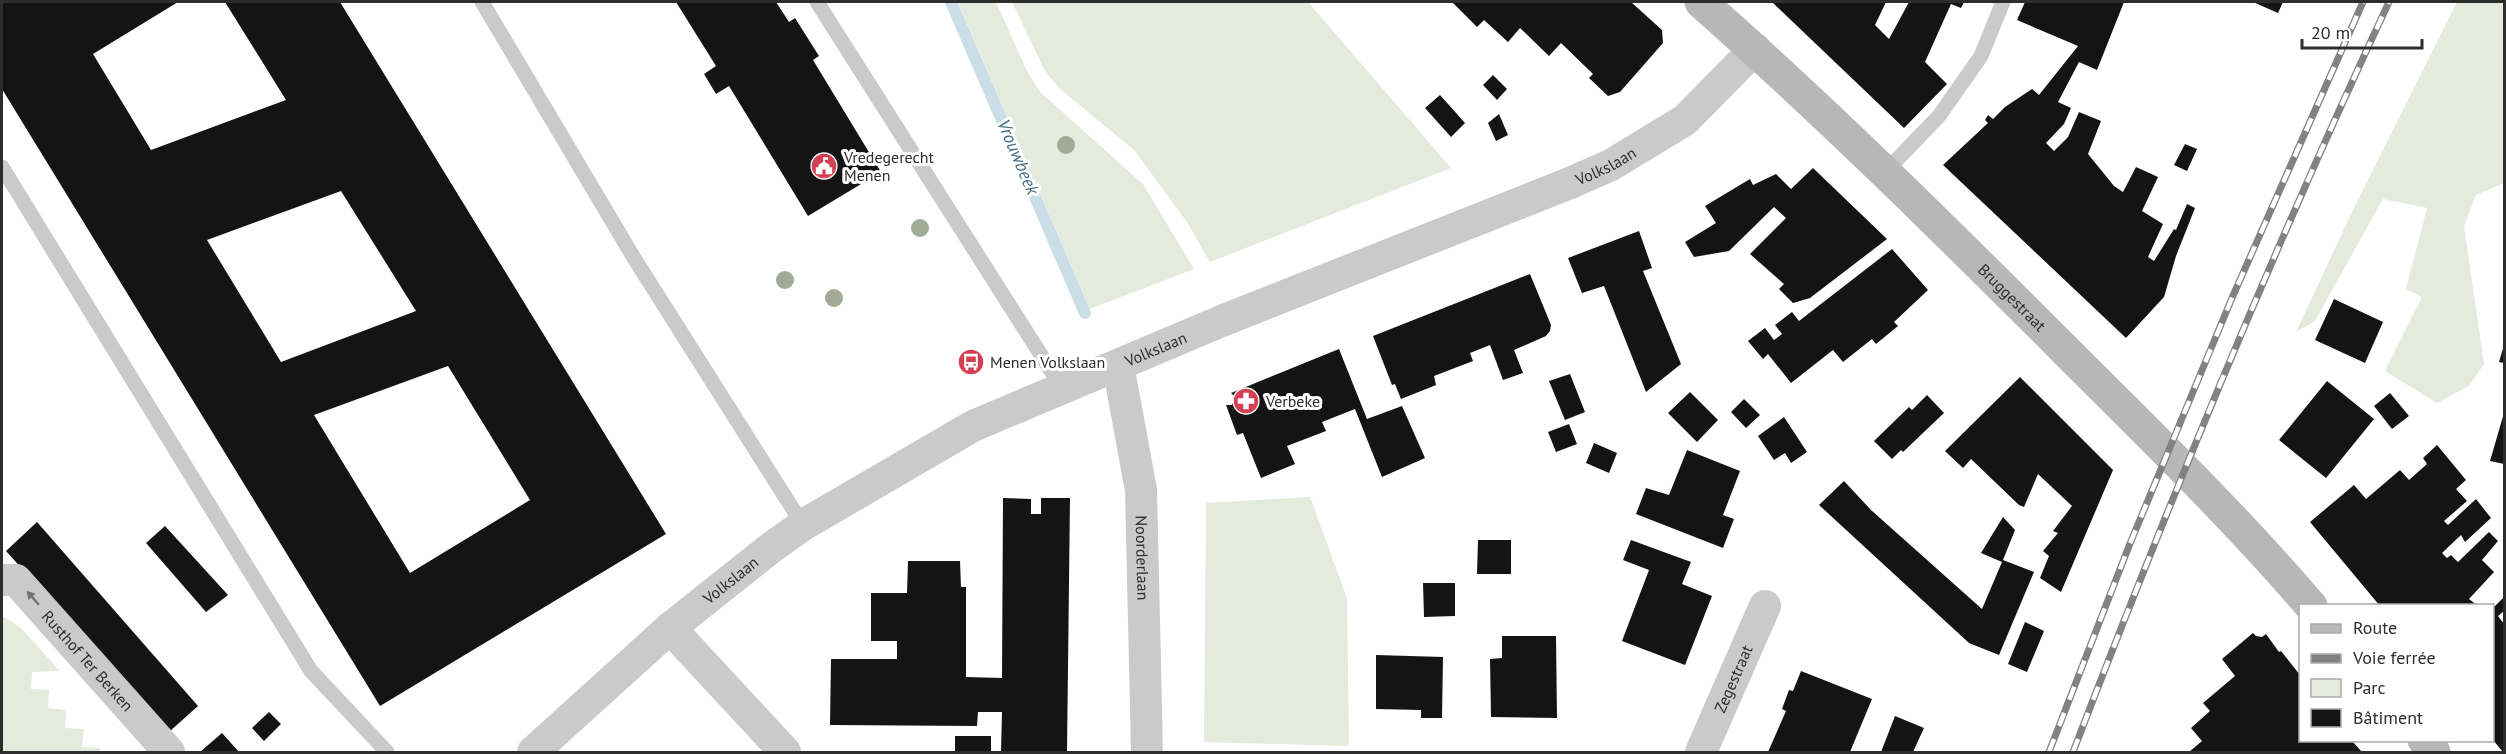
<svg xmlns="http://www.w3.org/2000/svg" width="2506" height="754" font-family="'PT Sans',sans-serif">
<rect width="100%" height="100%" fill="#fff"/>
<path fill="#e4eadc" d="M958,2H996L1027,71L1040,92L1143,184L1194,269L1090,309Z
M1012,2H1308L1451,168L1210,262L1187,222L1134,150L1060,89L1045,71Z
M2457,2H2504V183L2476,195L2464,226L2484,364L2469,386L2437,403L2385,371L2422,297L2406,289L2427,208L2383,199L2315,321L2296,332L2353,210Z
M1310,497L1347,598L1349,746L1204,742L1206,503Z
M2,616L20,627L60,671L32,672L31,689L49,690L48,708L66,710L65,728L84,729L82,747L101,748L100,752H2Z"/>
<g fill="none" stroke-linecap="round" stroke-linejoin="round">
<path stroke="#cadee8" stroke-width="12" d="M951,2L1085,313"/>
</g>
<path fill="#141414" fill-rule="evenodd" d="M2,2H178L93,54L151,150L286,100L225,2H340L666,534L380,706L2,89ZM341,191L416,311L281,362L207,240ZM448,366L530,500L410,573L314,415Z
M676,2H776L789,22L795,18L819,56L813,60L881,172L808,216L729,86L716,94L704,74L716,66Z
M1452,2H1631L1662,30L1663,43L1620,92L1608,96L1589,78L1593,74L1561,43L1549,56L1520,28L1508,42L1484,20L1477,27Z
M1772,2H1886L1875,25L1889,39L1909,2H1964L1961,8L1951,4L1925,62L1947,84L1904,128Z
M2025,2H2124L2097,70L2079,62L2058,102L2071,108L2064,124L2046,143L2054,151L2068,137L2079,112L2101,121L2088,154L2114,186L2123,192L2136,167L2158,177L2142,211L2163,224L2148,257L2154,261L2174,229L2176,230L2187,204L2195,208L2176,256L2164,297L2126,338L1943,165L1988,123L1985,120L1988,115L1993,119L2005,107L2032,89L2039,95L2078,46L2017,20Z
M2253,2H2283L2278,13Z
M1493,75L1507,89L1497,100L1483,85Z
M1440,95L1465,123L1451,137L1425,108Z
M1499,114L1508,135L1496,141L1488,123Z
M2185,144L2197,149L2187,171L2174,165Z
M1813,168L1887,239L1810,298L1793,303L1779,289L1784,284L1750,254L1786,218L1774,207L1729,251L1694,257L1685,242L1716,223L1705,206L1750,179L1753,185L1776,174L1791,189Z
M1639,231L1652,268L1643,271L1681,364L1646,392L1604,286L1582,293L1568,258Z
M1892,249L1928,290L1894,322L1898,326L1876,344L1872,339L1843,362L1833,350L1791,383L1768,354L1763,359L1748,341L1765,328L1774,340L1782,334L1775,325L1792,312L1799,321Z
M1530,274L1551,325L1550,331L1546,336L1514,350L1523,373L1503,380L1490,345L1470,353L1473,361L1434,376L1436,385L1401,399L1395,384L1392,385L1373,336Z
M2334,299L2383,322L2365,363L2315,340Z
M2504,345V363L2499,362Z
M1339,349L1367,419L1402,406L1425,458L1382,477L1355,409L1322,422L1326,431L1287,446L1295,464L1261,478L1243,433L1237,435L1226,405H1232L1235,397L1231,393Z
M1570,374L1585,412L1565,420L1549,381Z
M2020,377L2113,470L2061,592L2040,578L2049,556L2043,551L2058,533L2053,531L2072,506L2038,474L2024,507L2019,505L1971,459L1963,468L1945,451Z
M2327,381L2374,419L2326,478L2279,440Z
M1690,392L1718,420L1697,442L1668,413Z
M2390,393L2409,416L2392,429L2374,406Z
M1927,395L1944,413L1903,452L1901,450L1892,459L1874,441L1909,407L1912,410Z
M1744,399L1760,415L1746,428L1731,412Z
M2504,413V464L2490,461Z
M1784,417L1807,452L1791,463L1785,453L1774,460L1758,436Z
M1569,424L1577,444L1556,452L1548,432Z
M1594,443L1617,453L1609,473L1586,463Z
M2437,445L2466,480L2456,489L2467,501L2444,521L2448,525L2476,499L2491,518L2465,542L2461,535L2442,553L2447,558L2451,555L2458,562L2489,532L2498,541L2482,560L2494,572L2469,599L2478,606H2380L2310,522L2354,485L2366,499L2400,470L2409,480L2427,464L2423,458Z
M1687,450L1740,471L1723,515L1734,519L1723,548L1636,514L1646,488L1669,495Z
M1844,481L1871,510L1982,609L2002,562L1981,553L2003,517L2015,530L2003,560L2034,572L1999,655L1969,643L1819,505Z
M1003,498L1031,499V514H1041V498H1070L1067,752H1001L1002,712H978L977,726L830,725L831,659H897V641H871V593H907L908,561H960L961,587H966V677L1002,678Z
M37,522L198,706L169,732L6,551Z
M165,526L228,595L206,612L146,543Z
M1478,540H1511V574H1477Z
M1631,540L1691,562L1682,584L1712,596L1685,665L1622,641L1649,570L1623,560Z
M1423,583H1455V616L1424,617Z
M2504,597V611L2498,616L2504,624L2503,752L2493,740V608Z
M2025,622L2044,631L2027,672L2008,664Z
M2253,633L2256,636L2262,637L2266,634L2279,652L2281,651L2300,675V740L2352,741L2362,752H2189L2202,741L2191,728L2210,711L2203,703L2235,676L2222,659Z
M1502,636H1556L1557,718L1491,717L1490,659L1502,658Z
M1376,655L1443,657L1442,718H1421V710L1376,709Z
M1801,671L1872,699L1850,752H1768L1786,711L1782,709L1789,690L1793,691Z
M269,712L281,724L264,741L252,728Z
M1895,716L1924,728L1913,752H1881Z
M222,733L239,752H200Z
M955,736H991V752H955Z"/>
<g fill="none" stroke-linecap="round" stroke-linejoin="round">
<path stroke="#cacaca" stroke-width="15" d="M482,2L634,258L803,525
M817,2L1062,388
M2,167L311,671L387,752
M1884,173L1939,116L1981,56L2003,2"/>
<g stroke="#cacaca" stroke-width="32">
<path id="s1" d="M1118,365L1141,490L1147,752"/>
<path id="s2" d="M2,580H16L169,752"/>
<path d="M670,628L785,752"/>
<path id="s3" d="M533,752L670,628L772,547L803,525L973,426L1224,320L1570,183L1611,165L1685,120L1755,49"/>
<path id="s4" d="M1701,752L1765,606"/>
</g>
<g stroke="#b7b7b7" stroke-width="33">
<path id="s5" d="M1701,2C1827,113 1947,232 2065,350C2149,434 2234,516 2311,606"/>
<path d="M2424,740L2434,752"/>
</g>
<defs>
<path id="rail" d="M2049,752L2129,546L2232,298L2363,2
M2073,752C2170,499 2274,248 2389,2"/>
</defs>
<use href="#rail" stroke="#828282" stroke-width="7"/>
<use href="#rail" stroke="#fff" stroke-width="4.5" stroke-dasharray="14" stroke-linecap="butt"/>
</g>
<g fill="#a0aa95">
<circle cx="1066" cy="145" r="9"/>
<circle cx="920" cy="228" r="9"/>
<circle cx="785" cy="280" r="9"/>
<circle cx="834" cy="298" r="9"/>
</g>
<defs><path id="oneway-solid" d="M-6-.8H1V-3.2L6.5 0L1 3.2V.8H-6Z" transform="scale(1.5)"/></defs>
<use fill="#747474" href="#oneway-solid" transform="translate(33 598) rotate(-131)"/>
<defs>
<symbol id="civic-disc" viewBox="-11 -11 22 22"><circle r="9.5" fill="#d44053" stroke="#fff"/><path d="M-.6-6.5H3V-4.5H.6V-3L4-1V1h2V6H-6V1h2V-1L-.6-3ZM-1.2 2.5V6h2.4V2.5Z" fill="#fff"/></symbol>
<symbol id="bus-disc" viewBox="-11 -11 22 22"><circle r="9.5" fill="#d44053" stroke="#fff"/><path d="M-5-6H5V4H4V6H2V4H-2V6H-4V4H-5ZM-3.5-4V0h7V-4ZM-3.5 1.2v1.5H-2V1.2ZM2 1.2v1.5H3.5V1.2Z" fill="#fff"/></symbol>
<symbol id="pharmacy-disc" viewBox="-11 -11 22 22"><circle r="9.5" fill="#d44053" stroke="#fff"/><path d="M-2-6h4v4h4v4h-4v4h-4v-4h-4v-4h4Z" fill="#fff"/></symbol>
</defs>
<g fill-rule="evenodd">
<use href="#civic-disc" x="809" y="151" width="30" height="30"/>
<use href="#bus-disc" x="956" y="347" width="30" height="30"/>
<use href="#pharmacy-disc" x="1231" y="386" width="30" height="30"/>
</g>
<g text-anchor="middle" stroke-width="6" stroke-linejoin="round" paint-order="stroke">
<g font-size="16" fill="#2d2d2d" stroke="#fff" text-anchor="start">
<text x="844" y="163">Vredegerecht<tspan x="844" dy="18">Menen</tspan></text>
<text x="990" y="368">Menen Volkslaan</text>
<text x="1266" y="407">Verbeke</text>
</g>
<g font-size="16" fill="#2d2d2d" stroke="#fff">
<text dy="6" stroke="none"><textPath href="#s3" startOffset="1234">Volkslaan</textPath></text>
<text dy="6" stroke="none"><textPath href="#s5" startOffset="429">Bruggestraat</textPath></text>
<text dy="6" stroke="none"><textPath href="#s3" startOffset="748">Volkslaan</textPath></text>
<text dy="6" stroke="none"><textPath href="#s1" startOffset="195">Noorderlaan</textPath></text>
<text dy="6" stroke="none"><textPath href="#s3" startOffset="262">Volkslaan</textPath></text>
<text dy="6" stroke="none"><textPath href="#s2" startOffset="122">Rusthof Ter Berken</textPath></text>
<text dy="6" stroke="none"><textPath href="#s4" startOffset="80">Zegestraat</textPath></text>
</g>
<g font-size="18" font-style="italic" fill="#437187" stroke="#fff">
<text transform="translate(1018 157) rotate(67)" y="6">Vrouwbeek</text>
</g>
</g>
<rect width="2506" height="754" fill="none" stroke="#2d2d2d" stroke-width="6"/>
<rect x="2299" y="604" width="195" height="138" fill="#ffffff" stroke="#ababab" stroke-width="1.5"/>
<rect x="2311" y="624" width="30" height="9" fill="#b7b7b7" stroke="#ababab" stroke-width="1.5"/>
<text x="2353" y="634" font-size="18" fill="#2d2d2d">Route</text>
<rect x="2311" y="654" width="30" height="9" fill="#828282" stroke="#ababab" stroke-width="1.5"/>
<text x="2353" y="664" font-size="18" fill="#2d2d2d">Voie ferrée</text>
<rect x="2311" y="679" width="30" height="18" fill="#e4eadc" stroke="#ababab" stroke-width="1.5"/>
<text x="2353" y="694" font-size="18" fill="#2d2d2d">Parc</text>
<rect x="2311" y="709" width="30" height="18" fill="#141414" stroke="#ababab" stroke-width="1.5"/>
<text x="2353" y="724" font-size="18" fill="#2d2d2d">Bâtiment</text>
<path d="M2302 39v9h120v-9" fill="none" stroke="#2d2d2d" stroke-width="3"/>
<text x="2311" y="39" font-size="18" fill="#2d2d2d" stroke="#ffffff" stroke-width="4.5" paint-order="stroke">20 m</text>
</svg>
